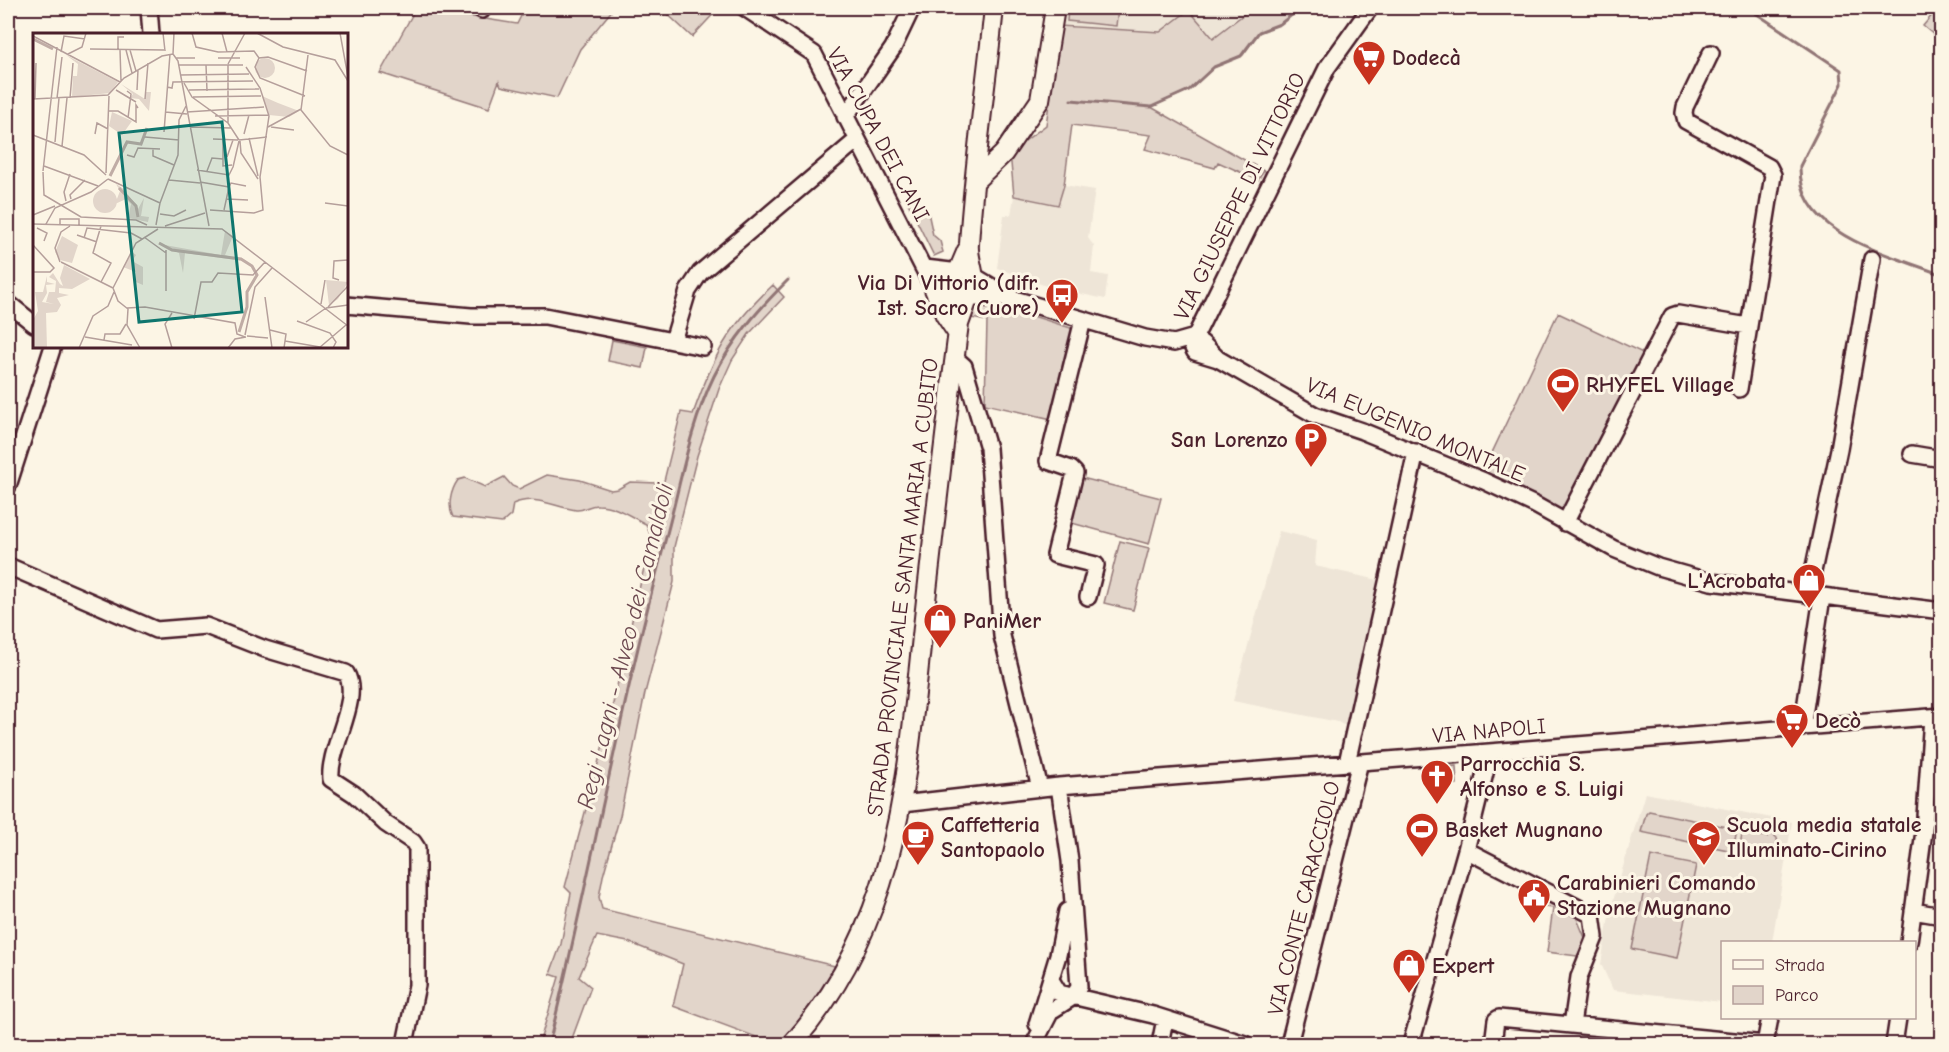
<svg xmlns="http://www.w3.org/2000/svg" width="1949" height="1052" font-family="'Comic Neue',sans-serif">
<rect width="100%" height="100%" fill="#fcf5e5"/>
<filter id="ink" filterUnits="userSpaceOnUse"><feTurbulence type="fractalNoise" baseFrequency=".0167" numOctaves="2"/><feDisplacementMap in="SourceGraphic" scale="12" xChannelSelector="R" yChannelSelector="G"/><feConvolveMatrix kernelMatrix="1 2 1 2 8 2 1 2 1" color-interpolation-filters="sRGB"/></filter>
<g filter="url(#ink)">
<path fill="#eee5d7" d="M1065,8H1252L1213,38L1189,10L1160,32L1062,25Z
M1064,185L1095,190L1088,238L1094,246L1091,273L1108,276L1105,299L1049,287L997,268L1004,215H1011L1014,196L1058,205Z
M1279,531L1317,540L1315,566L1383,581L1347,727L1338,722L1233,701Z
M1645,793L1792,822L1772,942H1722V1002L1613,990L1601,964L1610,911Z"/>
<path fill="#e2d5ca" stroke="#967a7a" stroke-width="1.5" d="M416,8L517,24L525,8H614L580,49L557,98L501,86L499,81L489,108L380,73Z
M661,8H719L692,37Z
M1068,8H1118L1116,26L1067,21Z
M1252,8H1301L1280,24L1259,32L1243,55L1214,67L1189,90L1151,107L1264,171L1258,180L1218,162L1215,168L1145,149L1151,135L1072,125L1064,185L1058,205L1014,196L1010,152L1046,125L1060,26L1160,32L1189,10L1213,38Z
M1938,8H1941V41L1923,26Z
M906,199L928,212L933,235L940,241L943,252L934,256Z
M773,285L784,297L749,334L732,360L719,389L697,456L674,547V582L645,693L620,816L603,876L599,897L602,909L835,966L824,990L779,1044H775L673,1006L683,964L628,942L597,936L579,977L591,987L570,1044H539L559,977L550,974L561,944L571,893L565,887L607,730L651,537L646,524C631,517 615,505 598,505C590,504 584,511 576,510C554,507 535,494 513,504L511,515L502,523L453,517C447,506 451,490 458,480L465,478L485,487L504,477L512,486L519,489L547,475L580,480L611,490L618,489L630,482L658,483L664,481L681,412L693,414C714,355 727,328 773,285Z
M974,302L995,304L1074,329L1052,419L985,404L987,321L971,318Z
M1558,313L1645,354L1563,514L1482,474Z
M612,340L647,347L643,368L608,361Z
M1078,477L1161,498L1149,544L1068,522Z
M1120,541L1149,548L1133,610L1104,603Z
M1456,766L1457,784L1428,786L1427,768Z
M1649,811L1737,829L1733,851L1641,832L1646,814Z
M1768,830L1777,838L1779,855L1740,847L1742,833L1767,837Z
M1651,856L1696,865L1677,958L1632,949Z
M1531,893L1575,914L1586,940L1577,956L1547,952L1553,908L1529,905Z"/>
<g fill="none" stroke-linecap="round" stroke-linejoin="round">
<path stroke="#917474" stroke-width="3" d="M1748,8L1841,70L1842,84L1800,166C1798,236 1890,254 1942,275
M1071,100L1151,107L1189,90L1214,67L1241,56L1259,32L1280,24L1301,8
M549,1044C590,877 620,707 665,541C680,487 689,427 714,376C733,338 758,310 788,280"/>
<defs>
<path id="minor" d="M149,8L151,34
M745,8L814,54L934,289L943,293
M482,10L483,8
M1711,53L1685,107L1684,113L1686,121L1769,167L1773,175L1739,389
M845,117L893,48L912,8
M925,268L959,272
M974,276L1011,298L1145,338L1174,343L1195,337L1327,68L1370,8
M970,298H1011
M8,303L34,324
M346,305L471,316H545L703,347
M1083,320L1048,461L1071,469L1075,473L1055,555L1096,565L1088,597
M673,341L688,291L700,273L857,140
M955,358L964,366L988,448L1002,636L1040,788
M1218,359L1195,352L1189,340L1202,343L1218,359L1315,415L1362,431L1484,481L1535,505L1614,549L1658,567L1711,582L1942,611
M1912,454L1942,459
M8,486L53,346
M1565,523L1672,316L1678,314L1748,326
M8,566L156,630L206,626L265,649L346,673C362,700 328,747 331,779L354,794L386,824L413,842L417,848V985L405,1044
M1808,595L1839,449L1872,259
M1802,728L1822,597
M1347,763L1416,452
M902,804L1059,786L1942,716
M1466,850L1592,915L1595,937L1579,977L1572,1025
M1913,911L1942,916
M1909,942L1924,831L1932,717
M1051,980L1059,993L1153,1015L1245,1044
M1037,1024L1058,955L1067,911
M1034,1044L1051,1011L1073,997L1079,987L1070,861L1059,786
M1160,1044L1165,1019
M1289,1044L1360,762
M1411,1044L1466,850L1490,753
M1493,1044L1496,1020L1499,1018L1765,1044
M1765,1044L1770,1018
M1894,1044L1898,1018"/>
<path id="major" d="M976,180L1004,153L1040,100L1055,8
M934,289L945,315L957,333
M957,298L968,299C983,287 967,261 969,244C974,165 986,86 994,8
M957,309L953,283L967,250
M792,1044C901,921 907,774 924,618C935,520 946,422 959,324L968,299"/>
</defs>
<use href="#minor" stroke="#4a1f2b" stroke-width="20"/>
<use href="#major" stroke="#4a1f2b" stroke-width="22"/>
<use href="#minor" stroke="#fcf5e5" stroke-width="15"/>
<use href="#major" stroke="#fcf5e5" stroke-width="18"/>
</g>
</g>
<defs>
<symbol id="supermarket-pin" viewBox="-11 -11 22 30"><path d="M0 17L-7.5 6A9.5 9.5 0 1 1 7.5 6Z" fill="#c8321e" stroke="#fcf5e5"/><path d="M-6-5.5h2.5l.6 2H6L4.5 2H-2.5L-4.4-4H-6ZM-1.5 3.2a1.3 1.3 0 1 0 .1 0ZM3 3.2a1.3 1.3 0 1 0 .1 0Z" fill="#fff"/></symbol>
<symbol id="bus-pin" viewBox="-11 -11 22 30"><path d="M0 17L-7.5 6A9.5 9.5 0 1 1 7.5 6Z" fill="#c8321e" stroke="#fcf5e5"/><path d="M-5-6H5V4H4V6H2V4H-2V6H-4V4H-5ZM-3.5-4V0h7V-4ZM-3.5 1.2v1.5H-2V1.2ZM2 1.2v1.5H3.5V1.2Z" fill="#fff"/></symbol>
<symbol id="stadium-pin" viewBox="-11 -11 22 30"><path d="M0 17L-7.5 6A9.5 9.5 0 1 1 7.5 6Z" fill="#c8321e" stroke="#fcf5e5"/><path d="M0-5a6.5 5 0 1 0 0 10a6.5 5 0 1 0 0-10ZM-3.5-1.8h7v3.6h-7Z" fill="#fff"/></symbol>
<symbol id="parking-pin" viewBox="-11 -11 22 30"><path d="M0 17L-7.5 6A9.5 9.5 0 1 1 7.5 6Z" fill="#c8321e" stroke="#fcf5e5"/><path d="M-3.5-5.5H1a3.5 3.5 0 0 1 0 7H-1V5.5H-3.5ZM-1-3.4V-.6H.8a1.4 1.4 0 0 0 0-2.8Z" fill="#fff"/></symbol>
<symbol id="shop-pin" viewBox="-11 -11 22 30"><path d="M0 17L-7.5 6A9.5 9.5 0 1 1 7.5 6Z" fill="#c8321e" stroke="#fcf5e5"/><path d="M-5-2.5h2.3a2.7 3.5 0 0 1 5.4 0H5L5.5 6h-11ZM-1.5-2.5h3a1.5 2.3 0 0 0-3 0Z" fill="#fff"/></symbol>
<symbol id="church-pin" viewBox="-11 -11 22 30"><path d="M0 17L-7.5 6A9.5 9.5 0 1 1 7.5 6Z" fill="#c8321e" stroke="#fcf5e5"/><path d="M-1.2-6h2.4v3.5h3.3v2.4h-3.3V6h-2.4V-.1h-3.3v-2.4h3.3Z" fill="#fff"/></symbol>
<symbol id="cafe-pin" viewBox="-11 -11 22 30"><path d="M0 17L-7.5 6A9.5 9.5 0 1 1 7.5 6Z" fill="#c8321e" stroke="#fcf5e5"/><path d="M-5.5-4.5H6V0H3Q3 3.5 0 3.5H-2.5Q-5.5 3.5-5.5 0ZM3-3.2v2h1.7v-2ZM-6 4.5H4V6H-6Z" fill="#fff"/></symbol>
<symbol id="school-pin" viewBox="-11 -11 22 30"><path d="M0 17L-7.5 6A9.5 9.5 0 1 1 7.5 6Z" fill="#c8321e" stroke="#fcf5e5"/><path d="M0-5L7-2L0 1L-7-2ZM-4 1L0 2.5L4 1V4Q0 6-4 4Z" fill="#fff"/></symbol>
<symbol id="civic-pin" viewBox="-11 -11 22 30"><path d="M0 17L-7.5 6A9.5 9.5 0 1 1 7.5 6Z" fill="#c8321e" stroke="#fcf5e5"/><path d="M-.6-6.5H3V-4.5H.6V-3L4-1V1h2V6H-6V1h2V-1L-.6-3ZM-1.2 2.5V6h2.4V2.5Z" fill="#fff"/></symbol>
</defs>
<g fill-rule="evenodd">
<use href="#supermarket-pin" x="1350" y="38" width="38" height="52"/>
<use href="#bus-pin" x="1043" y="276" width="38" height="52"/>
<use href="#stadium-pin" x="1544" y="365" width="38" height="52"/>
<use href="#parking-pin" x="1292" y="420" width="38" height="52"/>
<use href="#shop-pin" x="1790" y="561" width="38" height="52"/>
<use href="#shop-pin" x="921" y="601" width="38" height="52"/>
<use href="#supermarket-pin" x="1773" y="701" width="38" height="52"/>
<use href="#church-pin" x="1418" y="757" width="38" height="52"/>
<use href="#stadium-pin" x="1403" y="810" width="38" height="52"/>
<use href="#cafe-pin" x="899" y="818" width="38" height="52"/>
<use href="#school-pin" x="1685" y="818" width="38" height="52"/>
<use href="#civic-pin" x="1515" y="876" width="38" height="52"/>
<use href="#shop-pin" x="1390" y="946" width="38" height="52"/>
</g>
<g text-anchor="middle" stroke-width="6" stroke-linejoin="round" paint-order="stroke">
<g font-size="22" font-weight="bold" fill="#4a1f2b" stroke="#fcf5e5" text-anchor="start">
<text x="1392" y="65">Dodecà</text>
<text x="1039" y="290" text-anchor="end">Via Di Vittorio (difr.<tspan x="1039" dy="25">Ist. Sacro Cuore)</tspan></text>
<text x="1586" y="392">RHYFEL Village</text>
<text x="1288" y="447" text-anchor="end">San Lorenzo</text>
<text x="1786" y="588" text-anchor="end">L'Acrobata</text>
<text x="963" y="628">PaniMer</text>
<text x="1815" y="728">Decò</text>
<text x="1460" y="771">Parrocchia S.<tspan x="1460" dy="25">Alfonso e S. Luigi</tspan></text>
<text x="941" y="832">Caffetteria<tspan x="941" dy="25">Santopaolo</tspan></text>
<text x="1727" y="832">Scuola media statale<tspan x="1727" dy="25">Illuminato-Cirino</tspan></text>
<text x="1445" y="837">Basket Mugnano</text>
<text x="1557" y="890">Carabinieri Comando<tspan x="1557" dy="25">Stazione Mugnano</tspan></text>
<text x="1432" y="973">Expert</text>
</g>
<g font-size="22" fill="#4a1f2b" stroke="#fcf5e5">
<text transform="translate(879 134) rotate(62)" y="8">VIA CUPA DEI CANI</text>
<text transform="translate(1239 196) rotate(-64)" y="8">VIA GIUSEPPE DI VITTORIO</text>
<text transform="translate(1416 429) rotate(23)" y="8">VIA EUGENIO MONTALE</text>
<text transform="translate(902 587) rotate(-83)" y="8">STRADA PROVINCIALE SANTA MARIA A CUBITO</text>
<text transform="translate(1489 730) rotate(-5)" y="8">VIA NAPOLI</text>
<text transform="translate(1303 898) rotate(-76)" y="8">VIA CONTE CARACCIOLO</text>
</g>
<g font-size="24" font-style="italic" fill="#6d4950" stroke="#fcf5e5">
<text transform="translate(625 646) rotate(-76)" y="8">Regi Lagni - Alveo dei Camaldoli</text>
</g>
</g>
<g transform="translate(33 33)">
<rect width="315" height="315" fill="#fcf5e5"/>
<path d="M33,22L85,49L77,60L39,64L40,43H44L45,31ZM222 35a10 10 0 1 1 20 0a10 10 0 1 1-20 0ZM88,51L112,66L113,59H118L116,78L106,66L97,65L100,61ZM229,63L245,70L266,78L256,84L236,82ZM79,79L99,88L89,102L76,93ZM83,151L91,156L105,176L111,165L108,183L116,184L115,189L95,185L98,171L93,166L82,171L87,158ZM60 168a12 12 0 1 1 24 0a12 12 0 1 1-24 0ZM192,198L200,203L192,222L210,228L152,220L150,240L146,220L126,211L188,222ZM29,203L45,212L39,230L27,227L22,219ZM99,219L103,222L99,228L110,234V252L103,249V239L90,234ZM31,232L57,246L39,256L26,255V260L36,262L24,265L28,272L24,279L13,280L14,315H0V287L5,278L2,259H10L14,243V249L22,251L13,252L14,260L9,269L21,271L13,269L16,259H22L23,248L16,244L20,240L27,251L30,253L27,245ZM293,247L315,249L305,266L296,272Z" fill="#e2d5ca"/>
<path fill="none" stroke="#c0aca5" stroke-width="3" d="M0,6L20,16M77,143L94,109L108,111L114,95M86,155L103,173L105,184M126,210L139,217L208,226L219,233L224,242L214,259V274L206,299"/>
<path fill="none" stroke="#b59f9b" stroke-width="1.5" d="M130,0L132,18M141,0L140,21L145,28L176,193M159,0L163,14L185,19L221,18L226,25M189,0L194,19M224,0L250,14L302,27L315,48M307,0L315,44M0,3L87,49M57,16L131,17M85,17V4H91M87,17L88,48M93,17L99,40M97,17L103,38M28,19L31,3L52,6M35,21L49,14L53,0M275,22L268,77L297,113L315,122M143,25H162M185,25H207M195,31L212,0M145,32H210M173,32L174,58M195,32V90M147,42L216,41M151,50L159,64L195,90L206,107M134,54L139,55L140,49L220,48M83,57L103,69M104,57L105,37M156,57L226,56M94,58L98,61L95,85M272,63L227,45L222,34L226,25L235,24L274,38M160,64L228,63M24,65L29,24M37,65L40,30M0,66L75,62L91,45L129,23L140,21M2,66L3,30M112,66L115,30M75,78H85L103,89V72L105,75M132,79L154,81M154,79L231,74M182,83L236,82M157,94L198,95M235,94L268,76M238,94L261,97M131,99L137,21M62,101L64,90L75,96M211,101L216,82M0,102L51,122L73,142M112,104L146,107M216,105L225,143M180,106L205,107M190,107V133L199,132M206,107L234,104M207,108L208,120L225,146M22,109L26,65M29,113L34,65M120,116V123L141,132M94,122L101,124L105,115L127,116M194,124L200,107M11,133L65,153M200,134L206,108M164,137L196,142L200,134M10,138L24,14M174,138L179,125L190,126M10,139L11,162L48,184L103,187L114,192M73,140L76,63M75,146L127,170L123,192M136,147L167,150M167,149L196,154M196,154L198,150L213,153M38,166L37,162L52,147M194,166L215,167M33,168L31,159L37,141M127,170L145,122L146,87L153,73M292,170L315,173M177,177L221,180L230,177L227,144L236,83L227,55L213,34M191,177L196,154M127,181L141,183L153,177M0,182L22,173M0,191L189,196L315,293M13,191L22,175L58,159L75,146M27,192V186H46V192M68,193L60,220L78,230L68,249M132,193L172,180M4,195L14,200L11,208M44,202L64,209M111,204L133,220M51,205L54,195L98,200L109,206M0,212L21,235L17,239H0M27,229L22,215L28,199L37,193M28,229L80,255M306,247L300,245L301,228L315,227M80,255L103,210L125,196M80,255L85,268L95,276L94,292L107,315M133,258V217M232,264L239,315M288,271L292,247M295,274L315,253M94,275L112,274L202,290L204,301L212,304M293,275L315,272M139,280L132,291L139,315M161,286L168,249H179L185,240L220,242L232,229M264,288L297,300L303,309L300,315M273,289L293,275M237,297L253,301L251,315M212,302L222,254L239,235M214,303L235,305M52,304L99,312M71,307L72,301H87L93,291M252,308L287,314M46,315L60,283L75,273L81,259M195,315L202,306L213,304M286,315L313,292"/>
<path fill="#0f766e" fill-opacity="0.15" stroke="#0f766e" stroke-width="3" d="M189,89L209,279L106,289L86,100Z"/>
<rect width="315" height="315" fill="none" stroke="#4a1f2b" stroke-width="3"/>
</g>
<rect width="1949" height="1052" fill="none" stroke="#fcf5e5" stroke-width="30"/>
<rect x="15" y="15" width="1919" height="1022" fill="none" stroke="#4a1f2b" stroke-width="2" filter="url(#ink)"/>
<rect x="1721" y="941" width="195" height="78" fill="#fcf5e5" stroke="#b59f9b" stroke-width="1.5"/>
<rect x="1733" y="960" width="30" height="9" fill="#fcf5e5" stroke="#b59f9b" stroke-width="1.5"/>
<text x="1775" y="971" font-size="18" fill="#4a1f2b">Strada</text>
<rect x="1733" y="986" width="30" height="18" fill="#e2d5ca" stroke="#b59f9b" stroke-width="1.5"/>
<text x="1775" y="1001" font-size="18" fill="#4a1f2b">Parco</text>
</svg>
